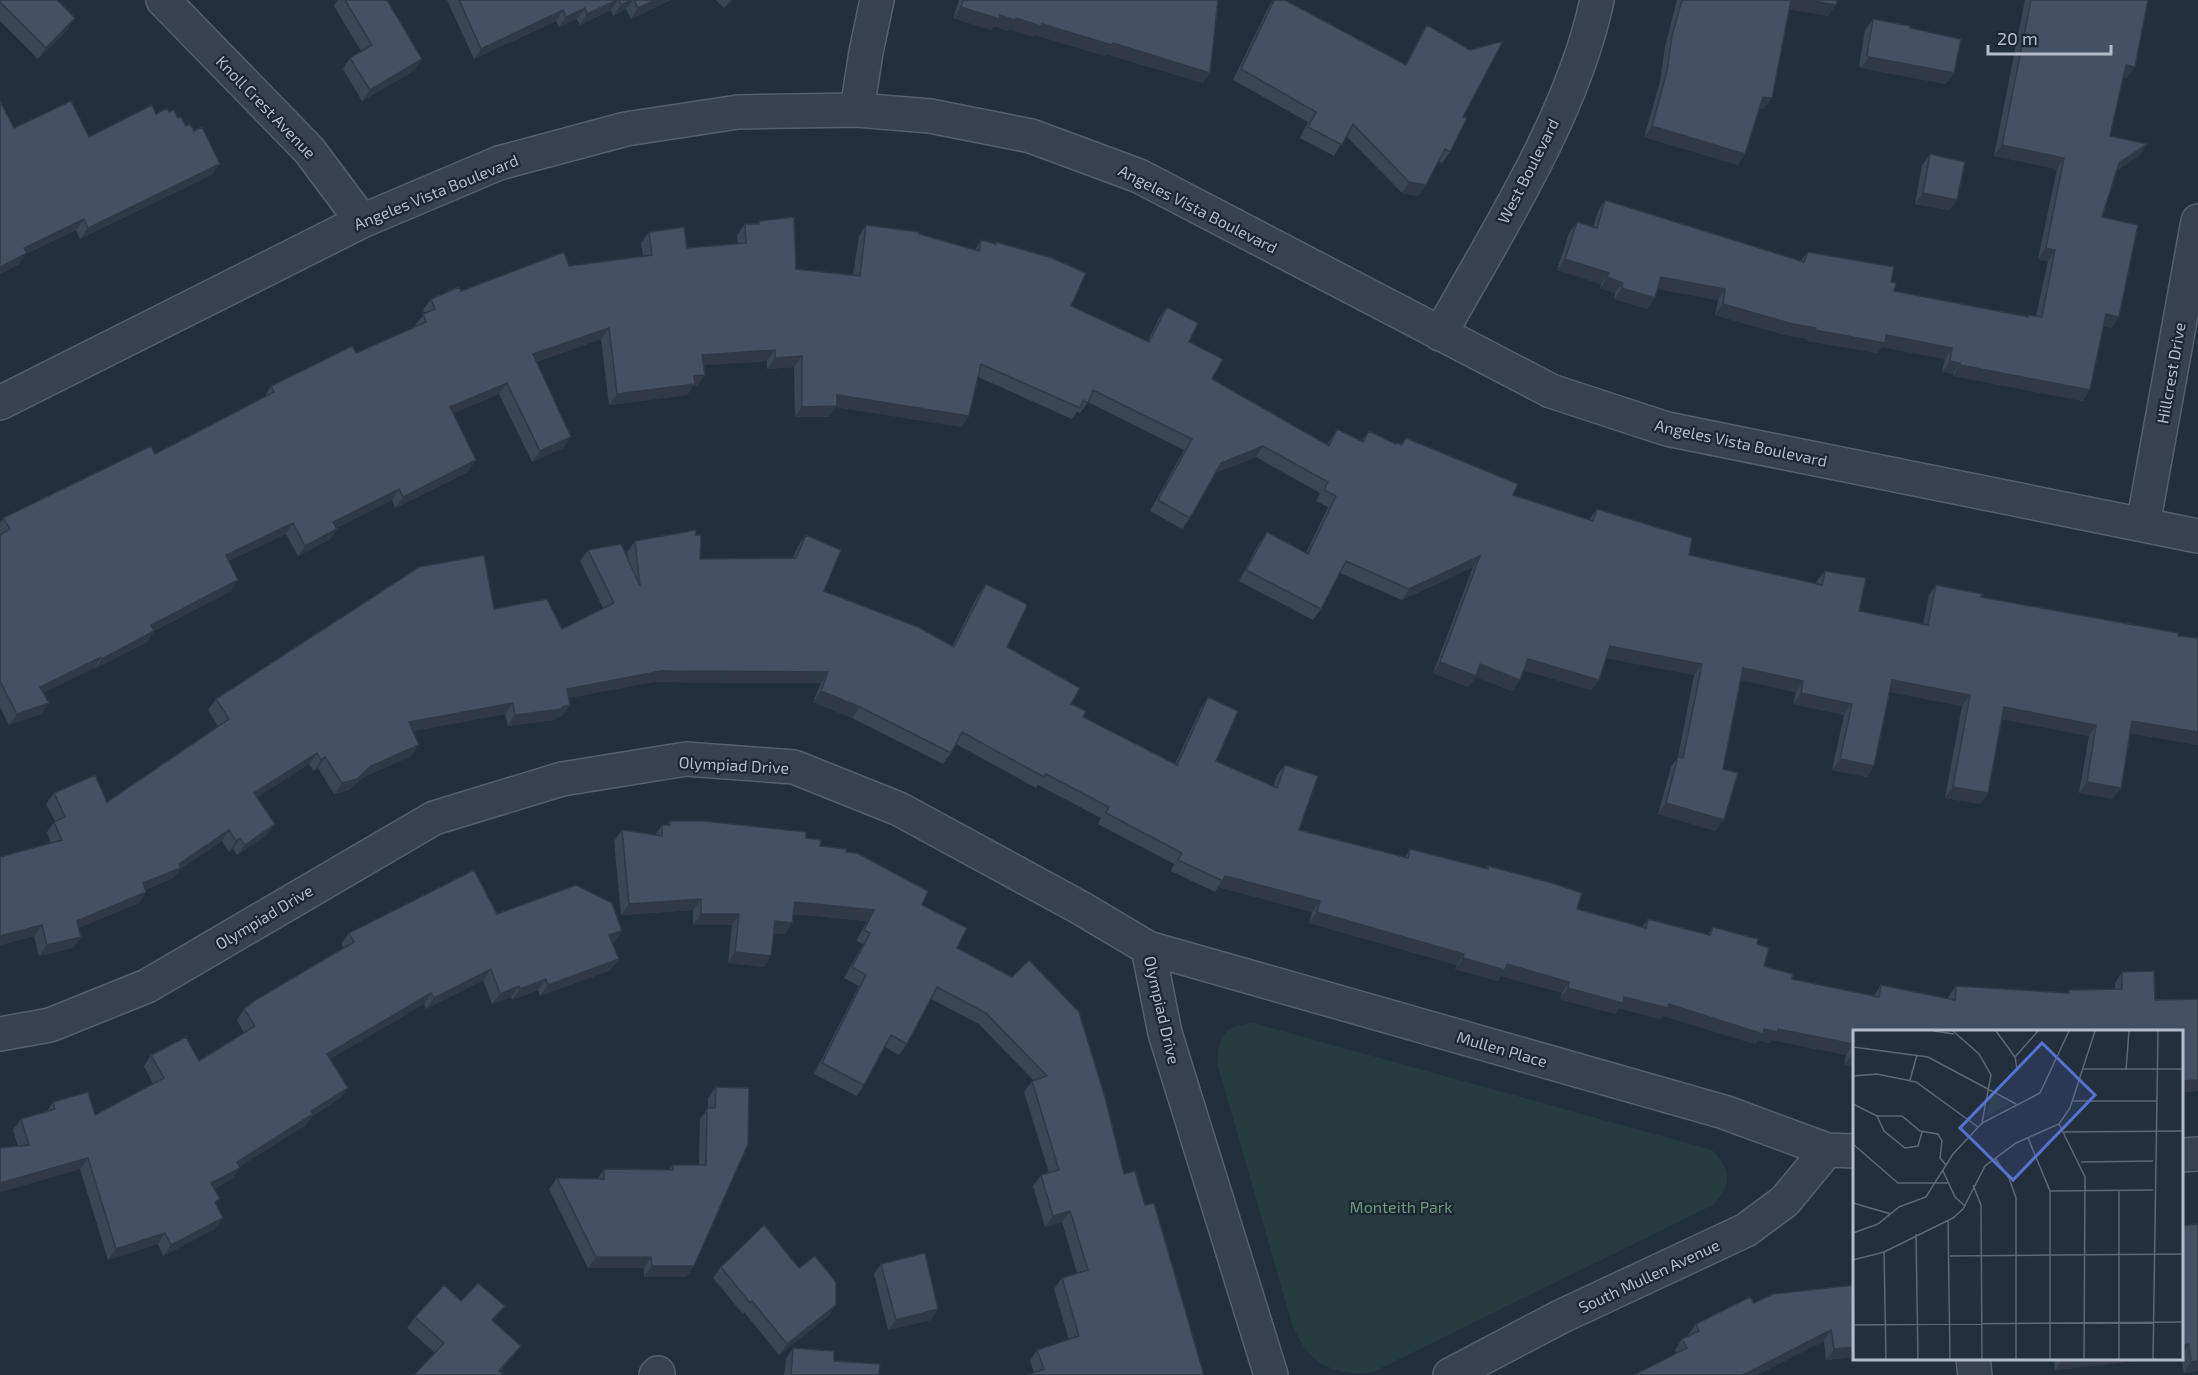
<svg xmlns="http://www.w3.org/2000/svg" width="2198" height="1375" font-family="'Exo 2',sans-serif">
<rect width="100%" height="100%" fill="#242f3e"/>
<path fill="#263c3f" d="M1253,1023L1712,1150C1732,1171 1732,1184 1713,1205L1371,1373C1333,1375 1309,1364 1293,1327L1217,1063C1219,1034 1224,1026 1253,1023Z"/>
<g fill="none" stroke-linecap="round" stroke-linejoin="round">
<defs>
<path id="minor" d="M163,0L309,150L362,221
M857,110L866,52L877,0
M1440,334C1497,232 1573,114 1597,0
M0,403L362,221L499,163L626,129L738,112L857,110L930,116L1031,136L1139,176L1551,391L1667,429L2198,536
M2143,525L2198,221
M1148,948L1165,1033L1271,1375
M0,1034L50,1025L147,986L434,818L562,779L686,759L794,767L899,809L1079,907L1148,948L1724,1112L1827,1150L1854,1151
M2182,1155L2198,1154
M1973,1358L1975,1375
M656,1375L658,1373
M1450,1375L1560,1317L1746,1230L1785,1201L1827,1150"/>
</defs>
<use href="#minor" stroke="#565f6c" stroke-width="36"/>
<use href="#minor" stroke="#38414e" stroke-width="33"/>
</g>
<path fill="#3b4654" d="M0,0L68,29L38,59L0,21Z
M338,0H387L415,70L362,101L343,69L350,58L361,51L334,6Z
M447,0H671L631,19L626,9L613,16L611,10L580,25L577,19L559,27L556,21L474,59Z
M716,0H733L724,8Z
M959,0H1218L1210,73L1203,83L1106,54L1105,56L1035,35L1033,37L1009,29L1008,31L994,26L991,30L953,18Z
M1273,0H1285L1405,65L1420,36L1427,25L1463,117L1450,152L1442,163L1438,161L1426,185L1418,196L1402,193L1346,136L1334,156L1300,138L1308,122L1233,80L1269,6Z
M1677,0H1837L1828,16L1789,9L1764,109L1760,108L1738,165L1644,137L1660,82L1665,47Z
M2025,0H2148L2127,78L2123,77L2110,136L2140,155L2116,171L2102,217L2119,317L2111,328L2103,326L2083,401L1953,376V374L1942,372L1945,359L1882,347L1877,353L1807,341L1808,339L1785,335L1715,315L1718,300L1658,289L1647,309L1614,299L1615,293L1600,288L1601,284L1557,270L1569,233L1577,222L1593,227L1598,211L1605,200L1801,261L1808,252L1891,282L1894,291L2027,316L2029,315L2036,316L2048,261L2038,259L2057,169L1994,156Z
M1873,19L1910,28L1946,84L1861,68L1859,66L1865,30Z
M0,101L14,128L89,137L156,114L169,112L178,118L186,126L213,174L80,239L76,230L26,254L19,264L0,274Z
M1930,154L1950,210L1915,204L1922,165Z
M759,221L796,269L853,275L859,236L866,225L919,234L975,250L981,240L995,244L996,242L1071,306L1148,341L1159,318L1167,307L1212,379L1327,445L1337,429L1361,441L1369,431L1396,444L1401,445L1406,438L1513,495L1589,520L1597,509L1689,555L1816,584L1817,581L1825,571L1859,611L1923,624L1929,595L1936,585L1981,597L2178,636L2198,745L2130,733L2113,799L2079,793L2089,736L2002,719L1988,793L1980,804L1945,798L1962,706L1890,692L1874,766L1867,777L1832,770L1844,715L1793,704L1796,692L1740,680L1723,769L1716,831L1658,814L1671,767L1678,757L1694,675L1606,658L1599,680L1591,690L1524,670L1520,680L1512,691L1476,677L1468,687L1433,673L1473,567L1402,600L1340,573L1321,609L1313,620L1239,581L1259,543L1267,532L1306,553L1328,507L1316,501L1320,493L1256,457L1215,473L1190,518L1182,529L1150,511L1184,450L1088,402L1080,413L1077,412L1072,419L978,377L962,427L836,407L829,417H795L794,367L767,369V361L704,365L705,375L697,386H693L687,395L609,405L601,339L536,362L571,437L563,448L532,462L499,394L453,413L469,471L395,508L392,500L336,528L337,529L329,540L298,556L286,534L228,561L231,591L154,631L147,642L94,669V668L43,692L49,703L41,714L9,725L0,707V523L3,518L155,454L264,398L271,386L356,353L416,326L415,325L425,313L423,310L431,299L461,291L569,266L643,256L641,243L649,232L687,248L738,244L737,235L745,224H757Z
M695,535L700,559L793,558L798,546L806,535L824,591L952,647L978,595L986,584L1007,647L1071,704L1083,717L1175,764L1201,708L1208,697L1216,761L1273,787L1277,775L1285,765L1299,830L1405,857L1410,849L1486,869L1488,866L1577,909L1642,927L1648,919L1707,935L1713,927L1757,944L1764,966L1792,979L1874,996L1881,985L1948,999V997L1956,986L2066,993L2069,990L2115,989V983L2122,972L2155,1000L2198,999V1091L2181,1092V1032H1854V1067L1844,1065L1846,1055L1772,1040L1769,1043L1758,1040L1755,1044L1663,1016L1660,1019L1619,1008L1615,1014L1560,999L1562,993L1501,976L1498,981L1455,969L1457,965L1309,923L1312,912L1218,887L1215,892L1171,871L1174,864L1098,824L1101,818L1038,785L1036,788L956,744L951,753L943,764L852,718L813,702L821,683L653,682L568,698L570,705L562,716L557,717L554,720L508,726L505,714L413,731L411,756L364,777L349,790L334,794L318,768L314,771L309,764L257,797L275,824L267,835L237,855L233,849L229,852L222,841L180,869L173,878L145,890L146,892L139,903L78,928L73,948L39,956L34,936L0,945V857L51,843L47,832L55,821L46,804L54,793L107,802L218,726L208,710L216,699L494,609L562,629L603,608L580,561L588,550L628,560L627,552L635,541Z
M670,821L806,838L820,846L846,852L922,905L957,948L1124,1174L1145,1205L1204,1375H1027L1034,1372L1030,1361L1037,1350L1069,1340L1054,1289L1062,1278L1077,1273L1062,1222L1045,1227L1033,1186L1041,1175L1049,1173L1024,1092L1033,1080L979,1024L931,999L907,1044L899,1055L885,1047L864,1085L857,1096L814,1074L859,986L844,978L863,944L856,941L867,921L793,914L785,934L774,933L764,967L728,963L732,925H693V910L621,915L614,841L622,830L655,835L662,825H667Z
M497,914L622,931L614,942H612L611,970L540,996L538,990L512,1000L511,997L492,1004L483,980L426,1009L424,1004L330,1059L348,1088L340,1098L311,1117L306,1125L239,1167L232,1179L214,1189L216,1204L215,1229L163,1256L158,1244L108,1260L80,1169L0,1192V1148L18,1146L13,1130L21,1119L47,1111L53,1102L95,1115L153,1084L144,1066L151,1055L199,1061L244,1033L237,1020L244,1009L344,948L341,944L349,933Z
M716,1087L749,1088L694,1266L686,1277H644V1268H588L549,1189L557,1178L597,1179L604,1169L669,1170L673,1165H699L700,1119L708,1108V1098Z
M2198,1224V1371L2184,1373L2181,1355V1226Z
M881,1264L938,1309L931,1320L888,1330L874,1274Z
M721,1267L799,1268L836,1305L828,1316L779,1355L744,1312L743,1314L713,1278Z
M1854,1285V1357L1826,1360L1824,1341L1757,1375H1634L1677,1354L1675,1350L1682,1339L1689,1336L1688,1335L1696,1324L1754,1303Z
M461,1301L497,1317L494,1321L513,1357L500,1372L415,1374L435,1353L407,1328L415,1317Z
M793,1348L834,1361L879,1375H784L786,1359Z
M2054,1359H2154L2055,1370Z"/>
<path fill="#303945" d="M618,0L611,10L580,25L587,14Z
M631,0H633L626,9L613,16L621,5Z
M655,0H671L631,19L638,8Z
M730,0H733L724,8Z
M1789,0H1809L1836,5L1828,16L1784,8Z
M961,7L1042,24L1113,43L1210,73L1203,83L1106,54L1105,56L1035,35L1033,37L1009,29L1008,31L994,26L991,30L953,18Z
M585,8L577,19L559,27L566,17Z
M563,10L556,21L474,59L481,49Z
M75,18L68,29L38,59L46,48Z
M1869,57L1954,73L1946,84L1861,68Z
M422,59L415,70L362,101L370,90Z
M2126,65L2135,67L2127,78L2118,76Z
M1763,97L1772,98L1764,109L1756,108Z
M1652,126L1745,154L1738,165L1644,137Z
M2147,144L2140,155L2111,174L2119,163Z
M2002,145L2064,158L2057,169L1994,156Z
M220,164L213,174L80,239L88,228Z
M1409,182L1426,185L1418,196L1402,193Z
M1923,193L1957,200L1950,210L1915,204Z
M84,219L76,230L26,254L19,264L0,274V267L24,248Z
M2046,248L2055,250L2048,261L2038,259Z
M1565,259L1609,273L1601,284L1557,270Z
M1607,277L1623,283L1615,293L1600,288Z
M1661,277L1725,289L1718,300L1654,288Z
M1622,288L1655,298L1647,309L1614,299Z
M1723,304L1816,328L1808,339L1785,335L1715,315Z
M2106,314L2119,317L2111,328L2098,325Z
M609,328L601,339L525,365L533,354Z
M1815,330L1886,335L1952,348L1945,359L1882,347L1877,353L1807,341Z
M775,350L767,361L695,366L702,355Z
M802,356L794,367L767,369L775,358Z
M1950,361L1960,363L1953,374L1942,372Z
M1960,365L2090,390L2083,401L1953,376Z
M705,375L697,386H693L687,395L609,405L617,394L694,376Z
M507,383L499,394L442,418L450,407Z
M837,395L969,416L962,427L836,407L829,417H795L802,407Z
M571,437L563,448L532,462L540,451Z
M1263,446L1256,457L1213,474L1221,463Z
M476,460L469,471L395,508L403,497Z
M399,489L392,500L325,533L333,522Z
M293,523L286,534L218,566L226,555Z
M337,529L329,540L298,556L305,546Z
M1480,556L1473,567L1402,600L1409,589Z
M238,580L231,591L144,636L151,625Z
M154,631L147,642L94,669L102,659Z
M1610,646L1702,664L1694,675L1602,657Z
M101,657L94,668L33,698L40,687Z
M1528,659L1599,680L1591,690L1521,670Z
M1440,662L1480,664L1520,680L1512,691L1476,677L1468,687L1433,673Z
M1743,668L1803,681L1796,692L1735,679Z
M661,671L828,672L821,683L653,682L559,700L567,689Z
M1892,680L1970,695L1962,706L1884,691Z
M821,691L860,707L852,718L813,702Z
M1801,693L1852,704L1844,715L1793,704Z
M49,703L41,714L9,725L17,714Z
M513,703L505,714L401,733L409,722Z
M570,705L562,716L557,717L554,720L508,726L515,715Z
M2004,707L2096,725L2089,736L1996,718Z
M2132,721L2198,732V745L2124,732Z
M419,745L411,756L364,777L349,790L334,794L342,783L371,766Z
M317,753L309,764L247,804L254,793Z
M325,757L318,768L314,771L321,760Z
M1840,759L1874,766L1867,777L1832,770Z
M2087,782L2121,788L2113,799L2079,793Z
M1953,787L1988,793L1980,804L1945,798Z
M1666,803L1724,820L1716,831L1658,814Z
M275,824L267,835L237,855L245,845Z
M229,830L222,841L180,869L173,878L135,894L143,883L179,864Z
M240,838L233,849L229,852L236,841Z
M1225,876L1320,901L1312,912L1218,887Z
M146,892L139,903L69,932L77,921Z
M701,899L693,910L621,915L629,904Z
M795,902L874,910L867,921L787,913Z
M1317,912L1464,954L1457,965L1309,923Z
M701,914H739L732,925H693Z
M775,921L792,923L785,934L768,932Z
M42,925L34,936L0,945V936Z
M622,931L614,942L602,946L609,935Z
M81,937L73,948L39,956L47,945Z
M735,952L771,956L764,967L728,963Z
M1463,958L1507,964L1569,982L1562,993L1501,976L1498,981L1455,969Z
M619,959L611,970L540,996L548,985Z
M491,969L483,980L426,1009L434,998Z
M546,979L538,990L512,1000L520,989Z
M519,986L511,997L492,1004L500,994Z
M1568,988L1669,1004L1764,1029H1778L1854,1044L1846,1055L1772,1040L1769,1043L1758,1040L1755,1044L1663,1016L1660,1019L1619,1008L1615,1014L1560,999Z
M431,993L424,1004L320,1065L327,1054Z
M1852,1054L1854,1055V1067L1844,1065Z
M2198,1080V1091L2181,1092V1081Z
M348,1088L340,1098L311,1117L306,1125L229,1173L237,1162L311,1111Z
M88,1158L80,1169L0,1192V1183Z
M240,1168L232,1179L204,1194L211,1183Z
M1070,1211L1062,1222L1045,1227L1053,1216Z
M223,1218L215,1229L163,1256L171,1245Z
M165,1233L158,1244L108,1260L116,1249Z
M596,1257H651L644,1268H588Z
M652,1266H694L686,1277H644Z
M836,1305L828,1316L779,1355L787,1344Z
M505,1306L497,1317L485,1331L492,1320Z
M938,1309L931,1320L888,1330L896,1320Z
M1831,1330L1824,1341L1757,1375H1743Z
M2189,1344L2182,1355H2181V1345Z
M521,1346L513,1357L497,1375L499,1371Z
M1854,1347V1357L1826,1360L1834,1349Z
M2063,1359H2154L2055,1370Z
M2198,1361V1371L2184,1373L2191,1362Z"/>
<path fill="#455162" stroke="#303945" stroke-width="1.5" d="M0,0H57L75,18L46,48L0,2Z
M345,0H387L422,59L370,90L350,58L372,45Z
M459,0H617L587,14L585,8L566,17L563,10L481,49Z
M619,0H631L621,5Z
M634,0H655L638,8Z
M963,0H1218L1210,73L1113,43L1112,45L1042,24L1041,26L1016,18L1015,20L1000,15L999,19L961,7Z
M1274,0H1285L1406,65L1427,25L1470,50L1503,41L1463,117L1467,118L1450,152L1445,149L1426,185L1409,182L1353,124L1342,145L1308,127L1316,112L1241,69Z
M1682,0H1791L1772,98L1763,97L1745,154L1652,126L1667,71L1672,36Z
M1809,0H1837L1836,5Z
M2031,0H2148L2135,67L2126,65L2110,136L2147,144L2119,163L2102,217L2138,225L2119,317L2106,314L2090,390L1960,365V363L1950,361L1952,348L1886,335L1885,343L1815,330L1816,328L1793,324L1723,304L1725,289L1661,277L1655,298L1622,288L1623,283L1607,277L1609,273L1565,259L1577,222L1597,228L1605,200L1804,262L1808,252L1894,267L1891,282L1896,283L1894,291L2028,317L2029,315L2042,317L2055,250L2046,248L2064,158L2002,145Z
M1873,19L1910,26V28L1961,39L1954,73L1869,57L1867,55Z
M0,101L14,128L71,101L89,137L152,105L156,114L167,108L169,112L174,110L178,118L181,117L186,126L190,124L194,131L202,127L220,164L88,228L84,219L24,248L27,253L0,267Z
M1930,154L1965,162L1957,200L1923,193Z
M794,217L796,269L860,276L866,225L919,232V234L979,251L981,240L996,244V242L1052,258L1086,273L1071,306L1149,342L1167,307L1198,323L1189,342L1223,359L1212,379L1329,446L1337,429L1363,442L1369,431L1396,444L1397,443L1402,445L1406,438L1518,484L1513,495L1593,521L1597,509L1692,538L1689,555L1822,585L1825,571L1866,578L1859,611L1928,625L1936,585L1982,594L1981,597L2178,633V636L2198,638V732L2132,721L2121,788L2087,782L2096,725L2004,707L1988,793L1953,787L1970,695L1892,680L1874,766L1840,759L1852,704L1801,693L1803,681L1743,668L1723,769L1738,773L1724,820L1666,803L1678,756L1683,758L1702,664L1610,646L1599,680L1528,659L1520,680L1480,664L1476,676L1440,662L1480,556L1409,589L1346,561L1321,609L1246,570L1267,532L1308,554L1336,496L1324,490L1328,482L1263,446L1221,463L1190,518L1158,500L1192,439L1093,390L1088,403L1083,400L1080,408L981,364L969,416L837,395V406L802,407V356L775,358V350L702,355L705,375L694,376L695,384L617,394L609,328L533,354L571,437L540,451L507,383L450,407L476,460L403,497L399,489L333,522L337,529L305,546L293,523L226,555L238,580L151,625L154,631L102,659L101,657L40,687L49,703L17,714L0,681V535L10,529L3,518L151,446L155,454L274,392L271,386L352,346L356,353L426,322L423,314L435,309L431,299L459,287L461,291L564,252L569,266L652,255L649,232L684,227L687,248L746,243L745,224H759V221Z
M696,530L695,535H701L700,559L796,558L806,535L841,550L824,591L918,627L954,647L986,584L1025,603L1027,606L1007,647L1080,688L1071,704L1086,711L1083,717L1177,765L1208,697L1238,711L1216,761L1277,788L1285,765L1318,776L1299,830L1408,858L1410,849L1488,869V866L1552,883L1582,893L1577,909L1646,928L1648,919L1710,935L1713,927L1758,939L1757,944L1769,948L1764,966L1793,974L1792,979L1879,997L1881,985L1955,1000L1956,986L2069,993V990L2122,989V972L2154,971L2155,1000L2198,999V1080L2181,1081V1032H1854V1055L1852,1054L1854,1044L1778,1029L1777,1032L1764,1029L1763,1034L1669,1004L1668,1008L1624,997L1623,1003L1568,988L1569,982L1507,964L1505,970L1463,958L1464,954L1317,912L1320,901L1225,876L1223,881L1178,860L1182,853L1106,813L1109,807L1046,774L1044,777L962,732L951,753L860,707L821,691L828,672L661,671L567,689L570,705L562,707V709L515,715L513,703L409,722L419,745L371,766L357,779L342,783L325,757L321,760L317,753L254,793L275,824L245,845L240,838L236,841L229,830L179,864L181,868L143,883L146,892L77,921L81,937L47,945L42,925L0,936V857L62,840L54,822L65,817L54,793L95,775L107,802L229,719L216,699L419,567L484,555L494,609L547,599L562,629L614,603L588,550L621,544L640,586L635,541Z
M670,821H704L806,832V838L821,840L820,846L847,849L846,852L857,853L928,891L922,905L967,928L957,948L1012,977L1029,960L1079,1012L1105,1097L1124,1174L1135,1171L1145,1205L1154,1203L1204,1375H1027L1044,1369L1037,1350L1079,1336L1062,1278L1088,1270L1070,1211L1053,1216L1041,1175L1059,1170L1032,1081L1047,1076L986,1013L937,987L907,1044L891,1035L864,1085L822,1063L866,975L852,967L870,933L864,930L874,910L795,902L792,923L775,921L771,956L735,952L739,914H701V899L629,904L622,830L662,836V825H670Z
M474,870L497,914L576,885L612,903L622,931L609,935L619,959L548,985L546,979L520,989L519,986L500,994L491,969L434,998L431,993L327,1054L348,1088L311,1111L313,1114L237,1162L240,1168L211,1183L220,1199L215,1202L223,1218L171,1245L165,1233L116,1249L88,1158L0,1183V1148L29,1145L21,1119L55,1109L53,1102L88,1092L95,1115L164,1078L151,1055L186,1037L199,1061L255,1026L244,1009L257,999L354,942L349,933Z
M716,1087L749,1088L748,1144L694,1266H652L651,1257H596L557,1178L604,1179V1169L673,1170V1165H706L707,1108H715Z
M2198,1224V1361L2191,1362L2189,1344L2181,1345V1226Z
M764,1225L799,1268L815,1256L836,1282V1305L787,1344L752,1301L750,1303L721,1267Z
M925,1253L938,1309L896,1320L881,1264Z
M478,1283L505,1306L492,1320L521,1346L499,1371L504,1375H411L415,1374L444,1343L415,1317L444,1285L461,1301Z
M1854,1285V1347L1834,1349L1831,1330L1743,1375H1634L1687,1348L1682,1339L1699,1331L1696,1324L1750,1297L1754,1303L1773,1294Z
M793,1348L834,1351V1361L880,1364L879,1375H791Z"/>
<g text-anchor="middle" stroke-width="4.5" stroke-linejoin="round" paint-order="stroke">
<g font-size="16" fill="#b4bcc9" stroke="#1d2633">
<text transform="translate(266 107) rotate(46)" y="6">Knoll Crest Avenue</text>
<text transform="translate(1528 171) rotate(-63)" y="6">West Boulevard</text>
<text transform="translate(436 192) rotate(-22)" y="6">Angeles Vista Boulevard</text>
<text transform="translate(1198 209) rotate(27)" y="6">Angeles Vista Boulevard</text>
<text transform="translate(2171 373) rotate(-80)" y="6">Hillcrest Drive</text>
<text transform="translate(1741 443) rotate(12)" y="6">Angeles Vista Boulevard</text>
<text transform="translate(734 765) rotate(3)" y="6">Olympiad Drive</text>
<text transform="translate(264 917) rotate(-31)" y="6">Olympiad Drive</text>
<text transform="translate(1162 1010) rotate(77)" y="6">Olympiad Drive</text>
<text transform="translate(1502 1049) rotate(16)" y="6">Mullen Place</text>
<text transform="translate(1649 1276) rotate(-25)" y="6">South Mullen Avenue</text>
</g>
<g font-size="16" fill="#6b9a76" stroke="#1d2633">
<text x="1401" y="1213">Monteith Park</text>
</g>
</g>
<g transform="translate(1853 1030)">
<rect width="330" height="330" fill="#242f3e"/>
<path d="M142,65L156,74L132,88L138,67Z" fill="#263c3f"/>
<path fill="none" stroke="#5e6776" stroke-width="1.5" d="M81,1L101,4M100,1L126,24L138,45L129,93M143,1L162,27L164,39M0,17L75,27L163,74M162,27L185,1M230,39H330M273,40L276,1M0,46L24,44L63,52L125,97M57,50L64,25M220,71H304M0,74L24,86H49L67,101L85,104L89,111L87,128L93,135M24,86L31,101L52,118L65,116L69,102M206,94L232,147L231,329M211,102L330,101M175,108L197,161V329M0,114L45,153H96M142,128L156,148L163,168V329M228,132L300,131M90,141L102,167L112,176M120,155L128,175L129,329M197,161L300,160M0,173L38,184M95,190L97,329M0,203L25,194L46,177L73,167L100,124L129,93L187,63L216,1M63,204L65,329M31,222L33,329M97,226L330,224M0,230L31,222L100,188L110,179L132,136L163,113L206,94L217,78L242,1M0,230L1,329M0,295L330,292M266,329V161M300,329L305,1"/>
<path fill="#5274d3" fill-opacity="0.15" stroke="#5274d3" stroke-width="3" d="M189,13L242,65L160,150L107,98Z"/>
<rect width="330" height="330" fill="none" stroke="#b4bcc9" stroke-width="3"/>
</g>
<path d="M1988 45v9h123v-9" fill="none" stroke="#b4bcc9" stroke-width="3"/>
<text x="1997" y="45" font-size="18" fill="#b4bcc9" stroke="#1d2633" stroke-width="4.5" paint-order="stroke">20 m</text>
</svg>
